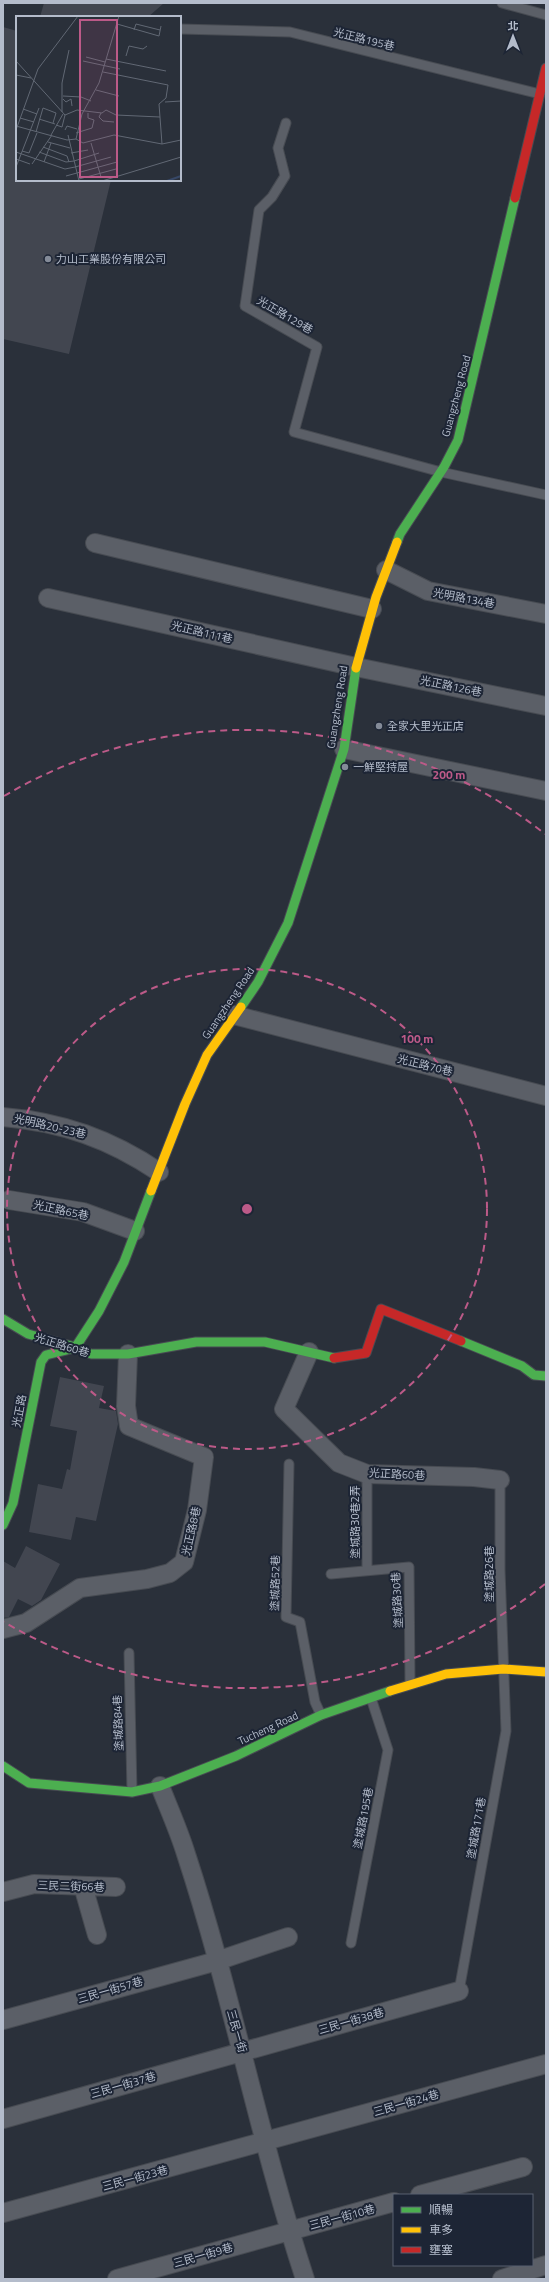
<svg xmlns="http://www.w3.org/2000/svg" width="549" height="2282" font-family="'Titillium Web','Noto Sans TC',sans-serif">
<rect width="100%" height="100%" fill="#2a303a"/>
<path fill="#424650" d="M44,3H164L148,17H40Z
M3,27L17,31V180H111L69,354L3,339Z
M60,1377L104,1386L99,1408L116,1411L118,1424L96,1521L76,1517L71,1540L29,1532L38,1484L62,1489L67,1469L70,1470L77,1431L50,1426Z
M26,1546L60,1564L41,1600L32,1606L18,1599L9,1617L3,1618V1561L15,1568Z"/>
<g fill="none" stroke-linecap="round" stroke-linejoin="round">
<defs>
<path id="lane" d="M502,3L546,15
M180,29L290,32L540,94
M286,123L278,148L285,176L272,197L259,210L245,306L317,347L294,432L441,472L546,495
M289,1464L286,1617L300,1622L315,1702L321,1715
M367,1474V1570
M331,1574L409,1567L410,1683
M129,1653L132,1792
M351,1943L388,1750L371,1698
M459,1991L506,1731L500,1570V1480"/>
<path id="street" d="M95,543L372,609
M386,570L428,591L546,614
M48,598L356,667L546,706
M344,749L546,791
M234,1015L546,1096
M3,1117C62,1122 110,1139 159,1172
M9,1200L83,1212L135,1231
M309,1352L284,1409L339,1463L367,1474L474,1477L500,1480
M3,1629L26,1623L80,1588L147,1579L170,1573L184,1562L197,1510L204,1457L129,1426L126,1406L128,1354
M160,1786C169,1809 179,1831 186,1854C232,1994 259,2139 305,2279
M83,1886L97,1935
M3,1892L34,1884L116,1887
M3,2020L217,1961L288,1937
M3,2119L459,1991
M420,2195L523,2167
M3,2213L546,2064
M117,2279L394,2202
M502,2279L546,2265"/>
<path id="fast" d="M397,542L400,534L444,467L458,440L515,198
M241,1007L258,982L288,923L344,749L356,668
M3,1319L28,1334L75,1347L91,1354H128L196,1342H265L334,1358
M461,1341L522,1366L534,1375L546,1376
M3,1525L13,1503L41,1362L46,1355L75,1348L99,1311L124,1262L151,1191
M3,1766L29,1783L132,1792L160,1786L236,1756L321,1715L390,1691"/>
<path id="slow" d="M356,668L376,597L397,542
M151,1191L185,1104L207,1055L241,1007
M390,1691L446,1674L503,1669L546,1672"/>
<path id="jam" d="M515,198L546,68
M334,1358L366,1353L381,1309L461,1341"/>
</defs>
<use href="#lane" stroke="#474b52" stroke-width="11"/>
<use href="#street" stroke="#474b52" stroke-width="20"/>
<use href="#fast" stroke="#474b52" stroke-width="11"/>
<use href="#slow" stroke="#474b52" stroke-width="11"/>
<use href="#jam" stroke="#474b52" stroke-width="11"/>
<use href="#lane" stroke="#5b5f67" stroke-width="9"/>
<use href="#street" stroke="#5b5f67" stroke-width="18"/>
<use href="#fast" stroke="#4caf50" stroke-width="9"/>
<use href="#slow" stroke="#ffc107" stroke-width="9"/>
<use href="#jam" stroke="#c62828" stroke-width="9"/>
</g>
<g fill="none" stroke="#bc5a88" stroke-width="2" stroke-dasharray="7 5">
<circle cx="247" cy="1209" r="240"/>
<path d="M545 1584A479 479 0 0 1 4 1622M4 796A479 479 0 0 1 545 834"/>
</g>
<g fill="#848b98" stroke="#1d2535" stroke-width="1.5">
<circle cx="48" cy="259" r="4"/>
<circle cx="379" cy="726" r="4"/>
<circle cx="345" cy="767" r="4"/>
</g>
<g text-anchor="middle" stroke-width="4" stroke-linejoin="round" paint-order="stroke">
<g font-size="11" fill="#b4bccb" stroke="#1d2535">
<text transform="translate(364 39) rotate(14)" y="4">光正路195巷</text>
<text transform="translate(285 315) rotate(30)" y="4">光正路129巷</text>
<text transform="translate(456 396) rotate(-75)" y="4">Guangzheng Road</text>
<text transform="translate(464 598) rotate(11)" y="4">光明路134巷</text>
<text transform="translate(202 632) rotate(13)" y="4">光正路111巷</text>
<text transform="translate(451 686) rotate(12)" y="4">光正路126巷</text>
<text transform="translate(337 707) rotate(-81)" y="4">Guangzheng Road</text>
<text transform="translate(228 1003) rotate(-56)" y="4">Guangzheng Road</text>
<text transform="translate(425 1065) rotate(14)" y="4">光正路70巷</text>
<text transform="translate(50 1126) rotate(13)" y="4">光明路20-23巷</text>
<text transform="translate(61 1210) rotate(12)" y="4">光正路65巷</text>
<text transform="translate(62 1345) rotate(17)" y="4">光正路60巷</text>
<text transform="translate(19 1411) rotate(-79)" y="4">光正路</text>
<text transform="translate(397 1474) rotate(3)" y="4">光正路60巷</text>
<text transform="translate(355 1522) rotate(-90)" y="4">塗城路30巷2弄</text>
<text transform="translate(191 1531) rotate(-77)" y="4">光正路8巷</text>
<text transform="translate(489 1574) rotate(-90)" y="4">塗城路26巷</text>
<text transform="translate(275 1583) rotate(-89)" y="4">塗城路52巷</text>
<text transform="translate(397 1600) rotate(-93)" y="4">塗城路30巷</text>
<text transform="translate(118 1723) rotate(-92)" y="4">塗城路84巷</text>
<text transform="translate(268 1728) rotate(-25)" y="4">Tucheng Road</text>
<text transform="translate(363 1818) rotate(-79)" y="4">塗城路195巷</text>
<text transform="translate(476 1828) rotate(-80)" y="4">塗城路171巷</text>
<text transform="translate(71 1886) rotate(2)" y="4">三民二街66巷</text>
<text transform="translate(110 1990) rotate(-16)" y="4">三民一街57巷</text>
<text transform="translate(351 2021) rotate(-16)" y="4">三民一街38巷</text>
<text transform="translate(237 2031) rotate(74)" y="4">三民一街</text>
<text transform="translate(123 2085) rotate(-16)" y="4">三民一街37巷</text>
<text transform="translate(406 2103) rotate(-16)" y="4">三民一街24巷</text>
<text transform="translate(135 2178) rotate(-15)" y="4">三民一街23巷</text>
<text transform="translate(342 2217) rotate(-15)" y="4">三民一街10巷</text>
<text transform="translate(203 2255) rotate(-16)" y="4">三民一街9巷</text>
</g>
<g font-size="11" fill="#b4bccb" stroke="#1d2535" text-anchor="start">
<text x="56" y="263">力山工業股份有限公司</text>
<text x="387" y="730">全家大里光正店</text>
<text x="353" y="771">一鮮堅持屋</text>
</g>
</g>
<g transform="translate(16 16)">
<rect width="165" height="165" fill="#2a303a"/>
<path fill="none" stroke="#374867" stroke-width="2" d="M151,165L165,160"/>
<path fill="none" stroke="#616874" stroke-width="1" d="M101,8L143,20L145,10M118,14L120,8L144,14M110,40L113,30L127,33L131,30M70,41L89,46M90,43L150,55M0,45L49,99L61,94L86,97L90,94L100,99L144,101M67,45L104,53M87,56L152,69L150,82L143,88L146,128M0,59L15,62M80,74L103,80M47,80L65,81L75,85M47,83L50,86L55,83L56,90M149,86L165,85M7,93L21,98M46,96V67L53,34M85,97L83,101L87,105L98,106M4,102L18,106M23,103L39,108M40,109L46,111L49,99M0,110L51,124L60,123L67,127L98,119L146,128L165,124M0,114L22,53L62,0M49,114L51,110L61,113M20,116L27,92L40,97L37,107M60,117L76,112L78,104L72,102V97M35,119L47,98M52,119L63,165M60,123L66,98L83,67L103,0M32,126L54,132M75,127L85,161M27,131L51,140L53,146M6,135L13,137L21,117M0,136L49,153L59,151M23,136L50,146L58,145M55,137L72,134M0,143L14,148M58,145L83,137M28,146L35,127M16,148L36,119M0,151L23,92M59,151L95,141M50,160L101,146M63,163L100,153M86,165L165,141"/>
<path fill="#bc5a88" fill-opacity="0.15" stroke="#bc5a88" stroke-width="2" d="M64,4H101V161H64Z"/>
<rect width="165" height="165" fill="none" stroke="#b4bccb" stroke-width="2"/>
</g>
<circle cx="247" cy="1209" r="6" fill="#bc5a88" stroke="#1d2535" stroke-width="2"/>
<g font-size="12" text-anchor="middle" font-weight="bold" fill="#bc5a88" stroke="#1d2535" stroke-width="4" stroke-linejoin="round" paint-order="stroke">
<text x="449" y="779">200 m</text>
<text x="417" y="1043">100 m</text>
</g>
<rect width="549" height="2282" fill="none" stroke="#b4bccb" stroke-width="8"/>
<rect x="393" y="2194" width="140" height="72" fill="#1d2535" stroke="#596171"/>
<rect x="401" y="2207" width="20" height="6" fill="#4caf50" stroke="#596171"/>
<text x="429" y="2214" font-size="12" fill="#b4bccb">順暢</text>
<rect x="401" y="2227" width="20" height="6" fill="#ffc107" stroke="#596171"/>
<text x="429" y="2234" font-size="12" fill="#b4bccb">車多</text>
<rect x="401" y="2247" width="20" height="6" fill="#c62828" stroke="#596171"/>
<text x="429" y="2254" font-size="12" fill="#b4bccb">壅塞</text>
<g transform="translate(513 36)" stroke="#1d2535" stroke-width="3" paint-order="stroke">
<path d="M0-3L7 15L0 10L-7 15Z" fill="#b4bccb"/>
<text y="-6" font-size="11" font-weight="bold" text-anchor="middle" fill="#b4bccb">北</text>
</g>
</svg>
